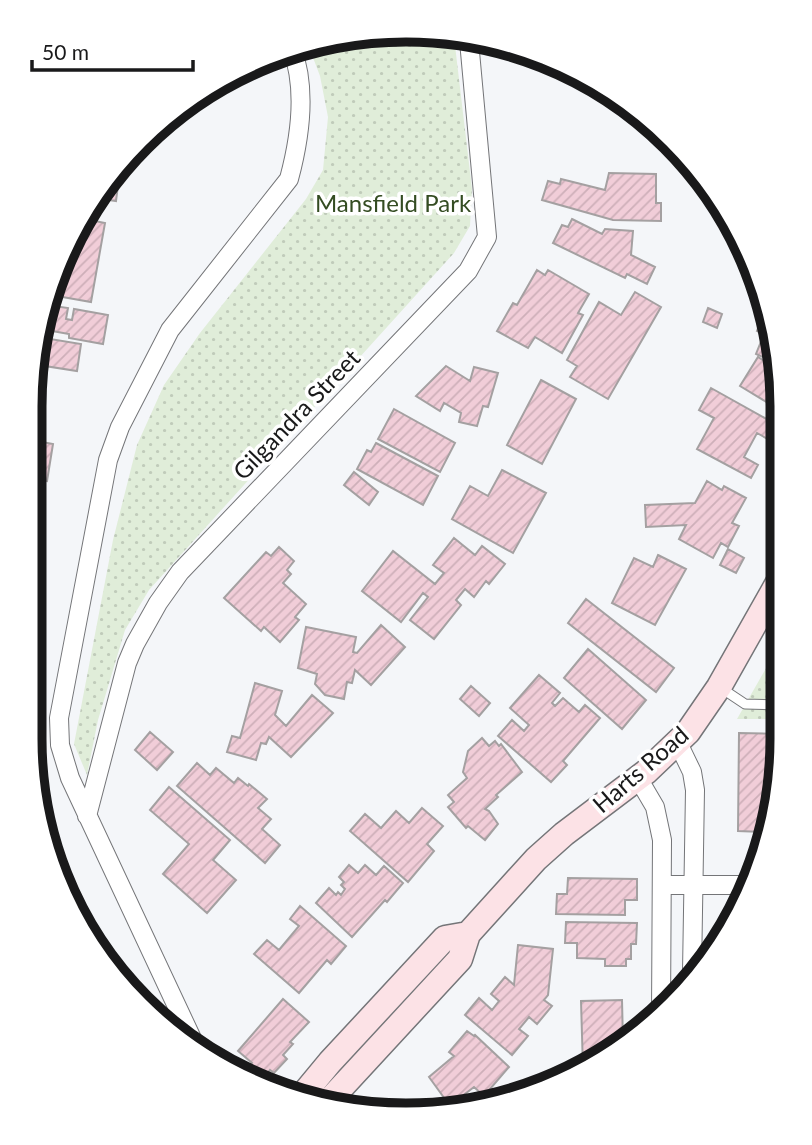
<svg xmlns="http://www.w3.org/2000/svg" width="812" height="1145" font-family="Lato,sans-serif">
<defs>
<pattern id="grass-dots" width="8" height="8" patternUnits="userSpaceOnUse" patternTransform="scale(1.75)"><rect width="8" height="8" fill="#e0edd9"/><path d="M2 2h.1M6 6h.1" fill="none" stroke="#c0cbba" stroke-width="1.8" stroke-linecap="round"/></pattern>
<pattern id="building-hatch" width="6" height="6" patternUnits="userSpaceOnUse" patternTransform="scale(1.75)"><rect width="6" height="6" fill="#f1cdd8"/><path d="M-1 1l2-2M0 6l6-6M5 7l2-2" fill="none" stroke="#ceafb9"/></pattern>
</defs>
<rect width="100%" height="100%" fill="#f4f6f9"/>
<path fill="url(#grass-dots)" d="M430,31L454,37L472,189L470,226L454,253L149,590L125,630L98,720L87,775L74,744L113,540L137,445L164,385L200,333L306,199L323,170L328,117L320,76L309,47Z
M781,642V719H737Z"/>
<path fill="url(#building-hatch)" stroke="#a4a0a1" stroke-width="2" d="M120,169L116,201L96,198Z
M609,173L656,174V203H661V221L613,220L542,200L548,181L560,184L561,179L605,190Z
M80,218L105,223L91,302L51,295Z
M572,219L602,234L605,229L633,231L631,255L655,267L647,284L627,274L625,278L553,243L562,225L568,227Z
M537,270L545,275L548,270L589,294L578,313L583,315L562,353L535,337L528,348L497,331L513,303L517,305Z
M635,292L661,307L608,399L570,377L577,366L567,360L599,302L621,315Z
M47,305L68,308L66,319L72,320L74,309L108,315L103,344L69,338V334L52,331L50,339L81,344L77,371L38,365L36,373L37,332Z
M708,308L722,314L717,328L703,322Z
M762,317L768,319L779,364L756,354L764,334L757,331Z
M758,357L779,370V413L777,412L778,409L740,386Z
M446,366L470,381L474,367L498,373L488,407L483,406L477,426L459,422L461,413L444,403L440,411L416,396Z
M541,380L576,399L542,464L507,445Z
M711,388L779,426L773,442L757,433L744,457L758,465L751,478L697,449L714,418L699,410Z
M36,405L43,407L37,441L53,444L47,481L34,479Z
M394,409L455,443L440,472L378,439Z
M376,443L438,476L423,505L357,469L367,450L371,452Z
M502,470L546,493L513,553L452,519L470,486L488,496Z
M354,472L378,492L369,505L344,485Z
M707,481L722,490L724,486L746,498L732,523L739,526L728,547L721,543L713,558L679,539L686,525L646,527L645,505L695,503Z
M454,538L475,555L482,546L505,564L489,584L486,581L474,597L465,589L456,600L461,605L434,639L410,620L428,597L423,593L401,622L362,591L393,551L435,584L444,573L433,565Z
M279,547L294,561L287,570L291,574L283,583L306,604L295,617L299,620L280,642L264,627L261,631L224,598L266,552L271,556Z
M728,549L744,558L736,573L720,565Z
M658,555L686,569L655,625L612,603L634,558L653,567Z
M586,599L674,668L656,692L568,623Z
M381,625L405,647L371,685L355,670L352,683L347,682L344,699L325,695L315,684L317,674L298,668L306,627L356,637L353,652L357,653Z
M588,649L646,700L622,729L564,678Z
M539,675L560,693L552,703L555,706L563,698L579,712L585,705L600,718L563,761L567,765L551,782L498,736L512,720L524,731L529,725L510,708Z
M255,683L282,691L275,715L286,726L312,695L333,713L291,757L269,737L266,744L261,743L256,760L227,752L232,736L240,738Z
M471,686L490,703L479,716L460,699Z
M150,732L173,752L157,770L135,750Z
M739,733L781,734V763L763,832L738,831Z
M482,738L489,746L495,741L499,746L501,744L522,772L496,795L498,797L485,809L489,811L498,824L485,840L468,826L466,828L448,807L454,802L448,795L467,778L463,772L468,751Z
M197,763L210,775L216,768L234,783L238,778L248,786L249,784L267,799L258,808L271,819L262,829L280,845L265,863L177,786Z
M169,787L230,840L213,860L236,880L207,913L163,874L189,844L150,810Z
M422,808L443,826L427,844L434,851L408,882L350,831L365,814L381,828L396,811L409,823Z
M349,865L358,873L365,865L376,875L384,866L403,883L387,902L385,900L352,937L316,903L329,888L336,895L338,892L341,895L345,889L341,885L344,882L339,877Z
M568,878L637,879V900H625V915L556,914L557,894H567Z
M300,906L346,946L331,964L327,960L299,993L254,954L267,940L279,950L299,926L290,919Z
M566,922L637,923L636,944H631V959H626V966H605V959L577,958V943H565Z
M518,945L553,949L548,995L544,1000L552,1006L537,1024L529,1017L519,1029L528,1036L512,1055L465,1015L479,998L492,1010L499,1001L491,994L505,977L514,985Z
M283,999L309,1022L290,1042L293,1044L283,1055L287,1059L274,1073L270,1070L262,1080L248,1068L252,1063L238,1051Z
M622,1000L623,1043L583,1069L581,1001Z
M467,1031L474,1036L475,1035L509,1067L484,1096L474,1087L465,1094L475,1107L454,1109L452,1105L450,1106L429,1077L454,1056L449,1052Z
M431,1100L441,1109L422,1110Z"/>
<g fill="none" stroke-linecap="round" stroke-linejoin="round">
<defs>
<path id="lane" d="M721,688L745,704L781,705"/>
<path id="street" d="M678,743L692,772L695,790L692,972
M638,778L655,807L662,840L661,1013
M87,816L127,663L135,644L158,603L180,572L468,271L487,237L469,41
M663,885H749
M195,1045L70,778L60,745L59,718L108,460L120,427L170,330L289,179C300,138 307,89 292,49"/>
<path id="secondary" d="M301,1097L330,1062L445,938L468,934
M326,1104L460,959L468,934L536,859L564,834L646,772L688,732L719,687L780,579"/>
</defs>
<use href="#lane" stroke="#747578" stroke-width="11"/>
<use href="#street" stroke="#747578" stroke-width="20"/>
<use href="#secondary" stroke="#747578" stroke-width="27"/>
<use href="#lane" stroke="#fff" stroke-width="9"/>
<use href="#street" stroke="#fff" stroke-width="18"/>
<use href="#secondary" stroke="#fce2e6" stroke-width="24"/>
</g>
<g text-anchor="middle" stroke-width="7" stroke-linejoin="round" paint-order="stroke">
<g font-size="24" fill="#344c22" stroke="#fff">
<text x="393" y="212">Mansfield Park</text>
</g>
<g font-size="24" fill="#19191a" stroke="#fff">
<text transform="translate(297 415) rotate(-46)" y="8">Gilgandra Street</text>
<text transform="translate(641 770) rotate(-41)" y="8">Harts Road</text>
</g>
</g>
<path d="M0 0H812V1145H0ZM406 42H406A364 364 0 0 1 770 406V739A364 364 0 0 1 406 1103H406A364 364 0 0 1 42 739V406A364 364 0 0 1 406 42Z" fill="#fff" fill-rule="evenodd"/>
<path fill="none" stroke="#19191a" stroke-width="9" d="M406 42H406A364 364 0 0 1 770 406V739A364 364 0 0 1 406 1103H406A364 364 0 0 1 42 739V406A364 364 0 0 1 406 42Z"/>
<path d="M32 60v10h161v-10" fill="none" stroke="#19191a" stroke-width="3.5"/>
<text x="42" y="60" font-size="21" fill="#19191a" stroke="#ffffff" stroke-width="5" paint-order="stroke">50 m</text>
</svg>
